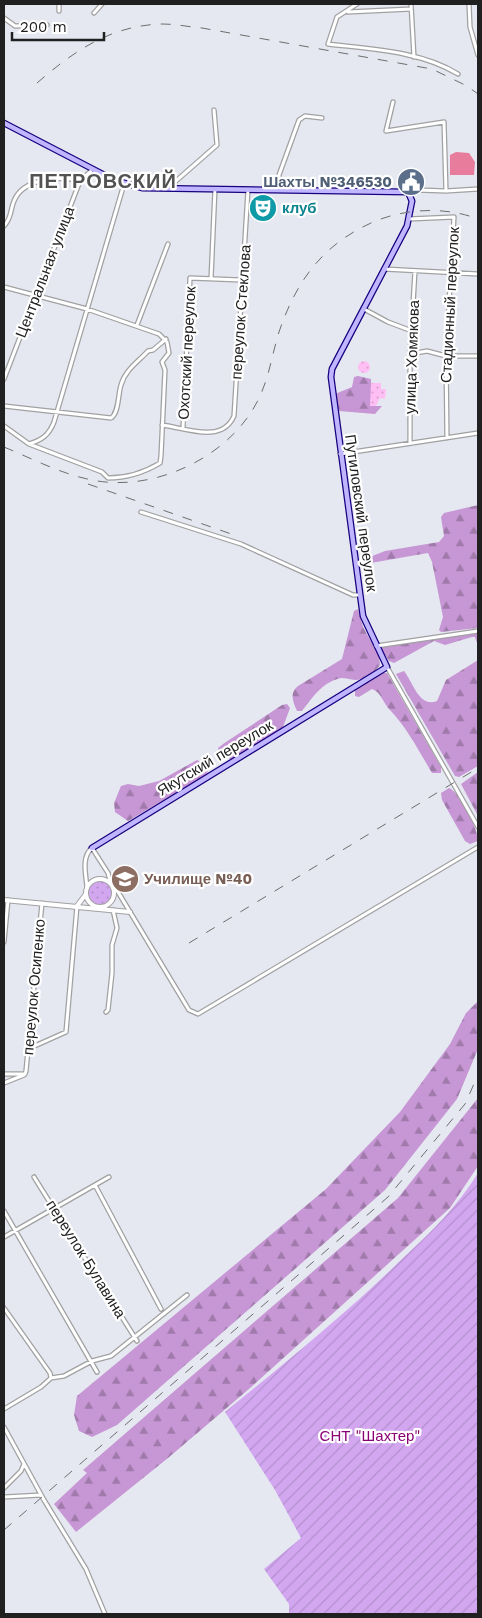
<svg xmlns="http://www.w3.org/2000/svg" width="482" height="1618" font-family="'Work Sans',sans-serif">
<defs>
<pattern id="grass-dots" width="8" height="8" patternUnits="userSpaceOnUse" patternTransform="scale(1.25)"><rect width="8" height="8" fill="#d2a7f0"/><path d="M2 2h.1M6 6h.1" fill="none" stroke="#b48fce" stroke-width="1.8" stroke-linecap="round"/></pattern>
<pattern id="forest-firs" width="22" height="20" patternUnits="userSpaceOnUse" patternTransform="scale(1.25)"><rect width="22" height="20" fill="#c796d4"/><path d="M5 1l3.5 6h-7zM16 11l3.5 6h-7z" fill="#a17aac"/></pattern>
<pattern id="park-dots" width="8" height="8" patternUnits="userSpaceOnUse" patternTransform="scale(1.25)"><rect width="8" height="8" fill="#ffbff4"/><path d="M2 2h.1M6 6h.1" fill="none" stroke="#daa4d1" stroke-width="1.8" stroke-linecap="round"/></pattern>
<pattern id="garden-furrows" width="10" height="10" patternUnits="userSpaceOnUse" patternTransform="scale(1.25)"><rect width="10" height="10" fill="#d2a7f0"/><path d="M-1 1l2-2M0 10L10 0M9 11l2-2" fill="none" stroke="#b48fce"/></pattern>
</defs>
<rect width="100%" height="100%" fill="#e5e8f1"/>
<path fill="url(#grass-dots)" d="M88 893a12 12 0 1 1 24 0a12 12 0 1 1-24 0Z"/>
<path fill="url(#forest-firs)" d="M358,376L371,379V406H382L375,414L339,411L335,394L352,387L354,377Z
M478,505V628L441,632L439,630L443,617L432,562L428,553L365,564L362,560L385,551L439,542L444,536L441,517L444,513Z
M358,609L363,627L379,656L380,665C376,671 365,679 357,680C352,680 346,678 341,678C322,682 312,698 302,711H297C293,702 289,693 298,686L342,659L354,611Z
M478,633V646L475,637H472L445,645L434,641L394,663L389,661L381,649L385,646Z
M478,660V766L459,777L455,776L396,674L404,671C413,682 419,708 437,701L446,680Z
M383,673H387L441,767V773H432C419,751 407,728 390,710C383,703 381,692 372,689L359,697L355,696V690Z
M287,704L290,708L283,727L232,760L219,752L218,748L223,744L282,705Z
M197,760L205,764L208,771L206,775L128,821L115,812L114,803L121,786L128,784L139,786L159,781Z
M478,772V816L461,784Z
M449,788C461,793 478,829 478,841L470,844L465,841L442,800L441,793Z
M478,1001V1049L457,1099L385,1190L117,1425L92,1437L79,1431L74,1415L77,1396L326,1189L400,1112L450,1044L466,1013Z
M478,1098V1166L450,1208L249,1389L168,1458L76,1532L54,1504L87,1473L83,1470L398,1198Z"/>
<path fill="url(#park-dots)" d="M358 367a6 6 0 1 1 12 0a6 6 0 1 1-12 0Z
M371,383H381V389H386L385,399L380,398L376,406H370Z"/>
<path fill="url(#garden-furrows)" d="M478,1173V1614H289V1604L264,1569L301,1538L275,1490L225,1412C286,1362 347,1313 403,1258C431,1232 458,1206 478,1173Z"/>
<path fill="#e77c9d" d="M456,152L469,153L475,162L474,175H450V155Z"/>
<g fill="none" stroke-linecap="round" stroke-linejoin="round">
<defs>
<path id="minor" d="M357,4L337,17L328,44C370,49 421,51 458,74
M411,4L414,57
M469,4L470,27L478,55
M59,11V4
M348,12L411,9
M94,13L102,4
M4,18L15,26L47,25
M393,102L386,131L444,122L446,191
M168,188L217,145L214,110
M280,190L279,175L299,120L305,116L322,118
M408,192L418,190L446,191L478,189
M409,219L454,217L446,356L447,438
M4,226C12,218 10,210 14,201C23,178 59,176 80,181
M384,269L478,274
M211,279L215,189
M4,287L87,309L159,334L167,342L169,353L162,362L165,370L161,456L160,463C145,472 126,478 108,478L102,472L29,444L4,426
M364,309L388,322L412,331
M137,325L168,244
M410,354L427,351L446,356H478
M4,379L80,181L93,169
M4,406L111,418C119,413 118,394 121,385C125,370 139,361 148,351L153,350L166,339
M162,425C186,428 222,444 234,416L248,190
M183,428L190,278L241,280
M410,443V354L415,271
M29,444C42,440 49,435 54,422L124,184
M340,454L478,433
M141,512L241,544L353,595H359
M376,646L478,631
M387,667L478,827
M87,887C86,875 81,857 92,848L108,873L111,884
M113,887L118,892L189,1010L198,1014L478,847
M4,942L8,900
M106,1012L108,1010L112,973V945L117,928L113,910
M28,1049L66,1032L77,906
M4,1074H25L26,1071L42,903
M4,1083L24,1075
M34,1177L137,1341
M95,1185L161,1309
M4,1211L97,1372
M4,1237L109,1177
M4,1308L50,1373L51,1378L41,1387L4,1409
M51,1378L64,1376L92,1361L111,1356L187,1295
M4,1427L44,1500L86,1569L105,1614
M4,1488L21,1471L24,1464
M4,1497L41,1495"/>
<path id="tertiary" d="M86 893a14 14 0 1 1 28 0a14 14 0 1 1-28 0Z
M4,900L130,912
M77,906L86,894"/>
<path id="secondary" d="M4,123L114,180L142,188L408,192L412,201L407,226L332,369L331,377L363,616L387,667L92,848"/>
</defs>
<use href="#minor" stroke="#a1a1a1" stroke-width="5.5"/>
<use href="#tertiary" stroke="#a1a1a1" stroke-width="6"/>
<use href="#secondary" stroke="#18007e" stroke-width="7"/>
<use href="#minor" stroke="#fff" stroke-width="3"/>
<use href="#tertiary" stroke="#fff" stroke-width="4"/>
<use href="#secondary" stroke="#c0b6ff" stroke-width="4.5"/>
<path stroke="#6e6e6e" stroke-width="1" stroke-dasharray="10 10" stroke-linecap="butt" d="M37,83C74,51 111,25 163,24C176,24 189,27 202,28L432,69L467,86L478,94
M4,447C33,459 61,474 92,480C155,493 233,456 260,396C269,376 272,356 278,335C296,280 324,242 378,220C410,208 447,207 478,219
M88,484L237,536
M189,943L478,768
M4,1530L388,1197L465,1104L478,1075"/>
</g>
<defs>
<symbol id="civic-disc" viewBox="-11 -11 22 22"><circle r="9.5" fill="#5c6f8a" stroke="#fff"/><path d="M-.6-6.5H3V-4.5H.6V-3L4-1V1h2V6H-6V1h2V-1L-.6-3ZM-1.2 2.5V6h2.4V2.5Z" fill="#fff"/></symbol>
<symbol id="theatre-disc" viewBox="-11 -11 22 22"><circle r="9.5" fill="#0f9aa8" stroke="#fff"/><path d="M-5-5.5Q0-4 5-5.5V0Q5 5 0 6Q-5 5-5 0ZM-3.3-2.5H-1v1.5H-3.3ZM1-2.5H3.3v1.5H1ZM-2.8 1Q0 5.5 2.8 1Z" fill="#fff"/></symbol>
<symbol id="university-disc" viewBox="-11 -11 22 22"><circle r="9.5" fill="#8d6e63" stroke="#fff"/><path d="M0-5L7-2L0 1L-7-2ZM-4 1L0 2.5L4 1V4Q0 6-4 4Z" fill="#fff"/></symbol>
</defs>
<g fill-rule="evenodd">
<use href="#civic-disc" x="395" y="166" width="32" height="32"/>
<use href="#theatre-disc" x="247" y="192" width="32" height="32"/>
<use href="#university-disc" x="109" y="863" width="32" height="32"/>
</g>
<g text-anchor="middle" stroke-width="4.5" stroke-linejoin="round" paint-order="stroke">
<g font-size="15" font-weight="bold" fill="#4e5e75" stroke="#fff" text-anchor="end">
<text x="392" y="187">Шахты №346530</text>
</g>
<g font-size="15" font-weight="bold" fill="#0d838f" stroke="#fff" text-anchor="start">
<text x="282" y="213">клуб</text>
</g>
<g font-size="15" fill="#202020" stroke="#fff">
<text transform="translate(45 272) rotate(-69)" y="5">Центральная улица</text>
<text transform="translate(450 305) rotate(-87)" y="5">Стадионный переулок</text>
<text transform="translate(241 312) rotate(-86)" y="5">переулок Стеклова</text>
<text transform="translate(187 353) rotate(-87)" y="5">Охотский переулок</text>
<text transform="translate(412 357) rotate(-88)" y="5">улица Хомякова</text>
<text transform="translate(361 513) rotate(82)" y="5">Путиловский переулок</text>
<text transform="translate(215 758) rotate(-31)" y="5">Якутский переулок</text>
<text transform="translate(34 987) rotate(-85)" y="5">переулок Осипенко</text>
<text transform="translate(86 1259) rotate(58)" y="5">переулок Булавина</text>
</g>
<g font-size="15" font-weight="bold" fill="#785e54" stroke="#fff" text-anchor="start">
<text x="144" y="884">Училище №40</text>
</g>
<g font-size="15" fill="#8b0174" stroke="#fff">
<text x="370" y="1441">СНТ "Шахтер"</text>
</g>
<g font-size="20" font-weight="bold" letter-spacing="1" fill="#535353" stroke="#fff">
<text x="103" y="188">ПЕТРОВСКИЙ</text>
</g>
</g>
<rect width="482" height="1618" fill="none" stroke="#202020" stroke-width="10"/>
<path d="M12 32v8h92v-8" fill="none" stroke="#202020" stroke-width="2.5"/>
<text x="20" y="32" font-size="15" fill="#202020" stroke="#ffffff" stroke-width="4" paint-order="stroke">200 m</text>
</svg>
